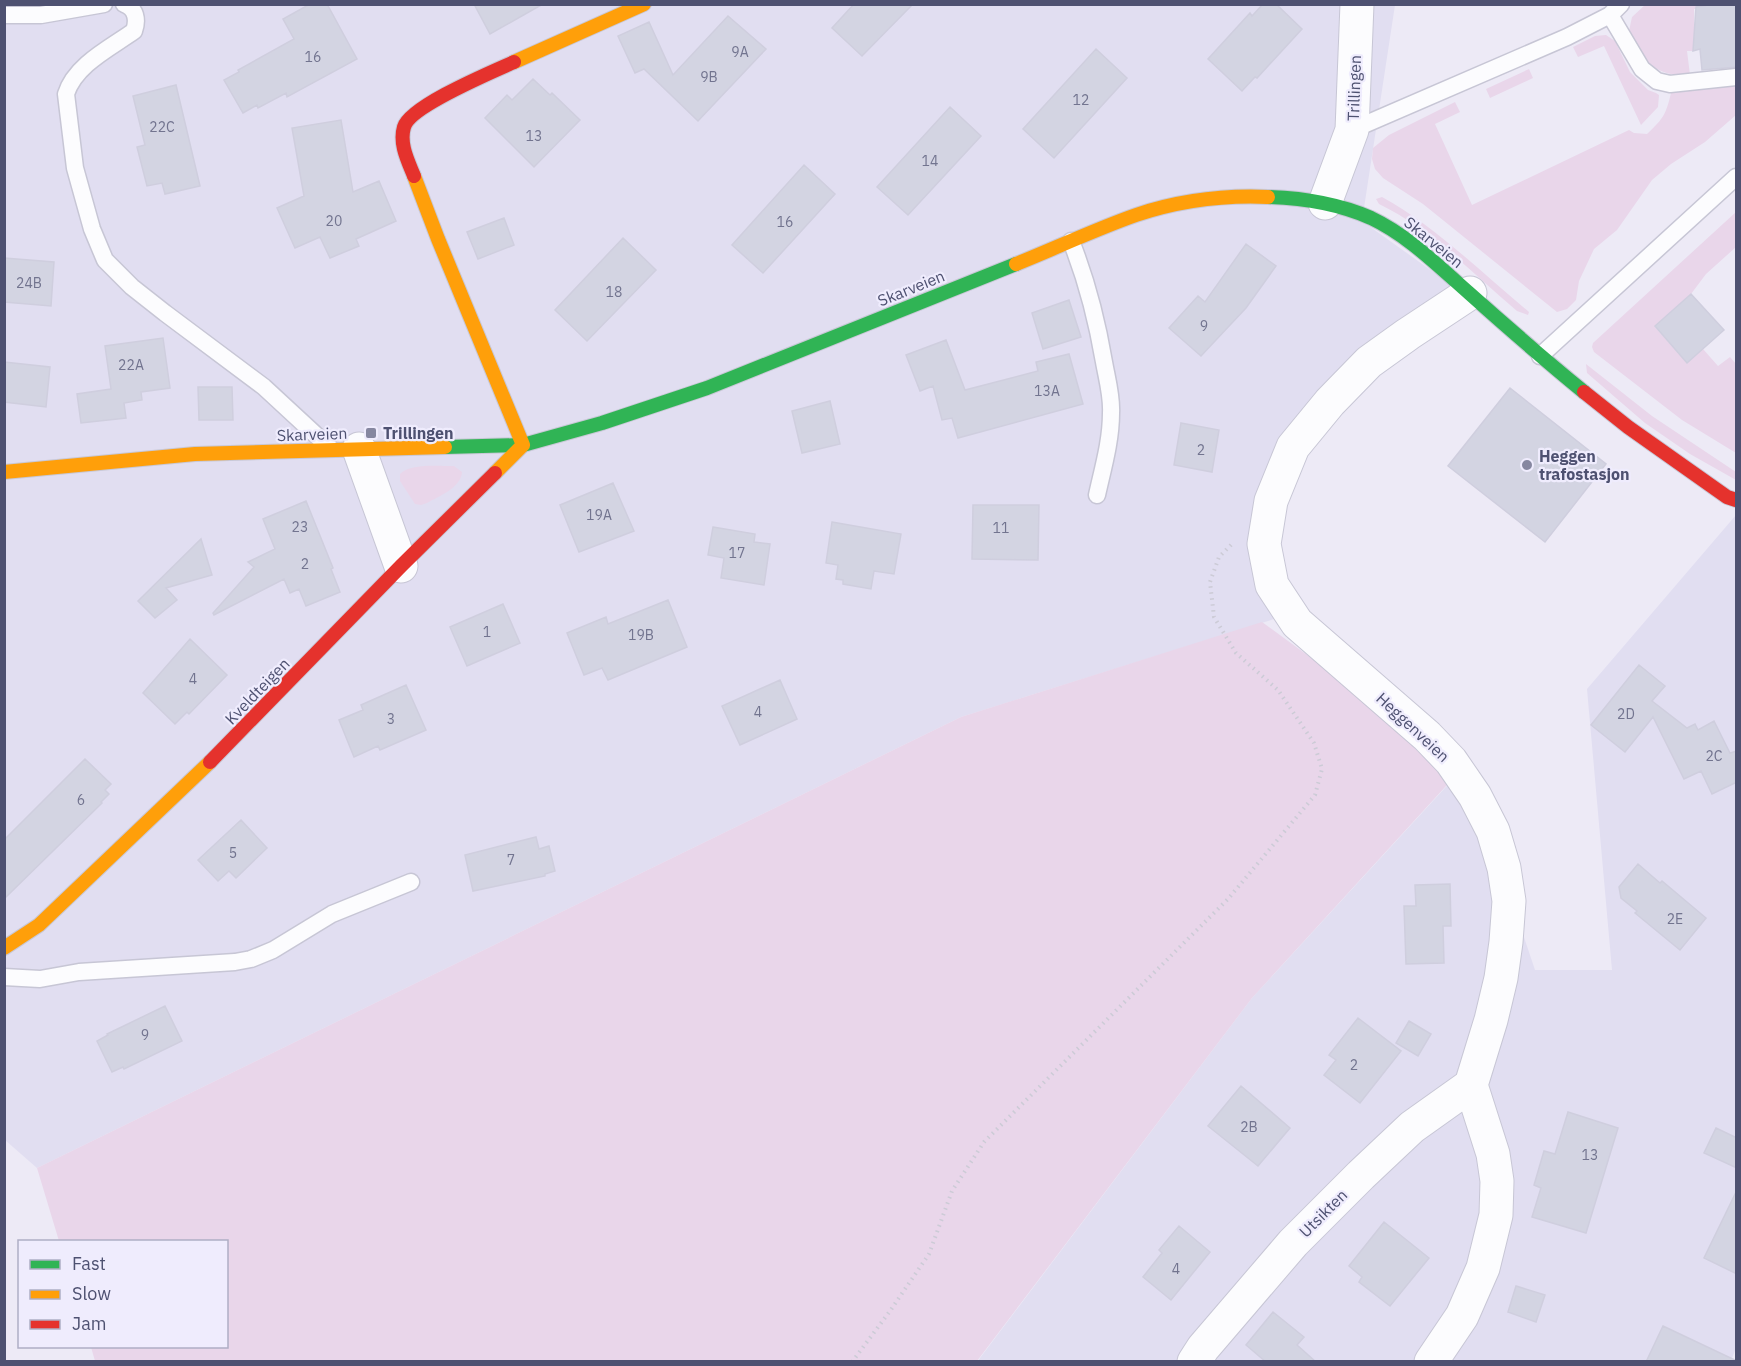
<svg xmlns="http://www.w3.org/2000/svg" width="1741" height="1366" font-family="'IBM Plex Sans',sans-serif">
<rect width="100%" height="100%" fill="#edeaf6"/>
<path fill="#e1def1" d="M5,5H1395L1362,221L1453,286L1309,439L1266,515L1287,615L961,717L37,1168L5,1140Z
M1736,515V1348L1731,1361L977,1362L1252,998L1466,765L1535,970H1612L1587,689Z"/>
<path fill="#e9d6ea" d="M1645,5H1730L1694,9V51H1687L1690,75C1654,77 1644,61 1629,31L1632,17Z
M1606,35L1615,41L1630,72L1648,90L1656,93L1659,95L1658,107L1641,125L1604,46L1578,57L1573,47L1595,36Z
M1529,69L1533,78L1490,98L1486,89Z
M1736,85V115L1705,142L1671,164L1652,180L1617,230L1594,249L1579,281L1576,300L1567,309L1557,312L1423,204L1383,178L1375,169L1372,159L1373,148L1389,135L1455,102L1460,112L1435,124L1472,205L1629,130L1634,133L1647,134C1664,118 1666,114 1671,93Z
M1382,197C1434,225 1483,274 1529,312L1528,315L1517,311C1473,274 1431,229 1379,204L1376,199Z
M1736,212V247L1706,274L1691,294L1655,327L1687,363L1703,349L1718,366L1730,357L1736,364V453L1682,420L1594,352L1592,347L1593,343Z
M1586,364L1652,416L1736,472V480L1690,454L1645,423L1587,373Z
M454,466L462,472C461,488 439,496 427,503L421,505L415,504L400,481V474C410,463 440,466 454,466Z
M1262,622L1359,693L1457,774L1252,998L977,1361H95L91,1347L226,1346V1242L59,1241L37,1168L961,717Z"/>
<path fill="#d3d4e2" stroke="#cfcede" stroke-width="1.5" d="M310,4H327L357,59L287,97L286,93L258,108L257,105L243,113L224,80L239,72L238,70L294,39L283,19Z
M474,4H543L490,34Z
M854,4H913L862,56L832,28Z
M1263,4H1276L1302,29L1257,78L1255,77L1242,91L1208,59L1250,13L1252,16Z
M1715,4H1737V67L1702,70L1700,49L1693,51L1696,7Z
M728,16L766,49L698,121L644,69L635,73L618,36L649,22L673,75Z
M1096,49L1127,78L1054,158L1023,129Z
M533,79L550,95L552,93L580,120L534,167L485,118L507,95L512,100Z
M176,85L200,186L165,194L162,183L147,186L137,147L145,145L133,96Z
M950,107L981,136L908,215L877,187Z
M341,120L353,192L379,181L396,221L356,239L359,246L330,258L320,237L295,248L277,208L304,196L292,128Z
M804,165L835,194L763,273L732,245Z
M504,218L514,245L478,259L467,232Z
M623,238L656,270L587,341L555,310Z
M1246,244L1276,266L1246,308L1201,356L1169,328L1198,296L1205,302Z
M4,258L54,262L51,306L4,302Z
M1691,294L1724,330L1687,363L1655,326Z
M1069,300L1081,337L1043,349L1032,313Z
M163,338L170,388L141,392L142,400L124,403L126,418L81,423L77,394L111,389L105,346Z
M946,340L965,390L1038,371L1036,362L1069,354L1083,404L958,438L952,418L942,420L933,386L920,391L906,355Z
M4,362L50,367L46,407L4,402Z
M198,387H232L233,420H199Z
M1510,388L1606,464L1545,542L1448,466Z
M830,401L840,444L802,453L792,411Z
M1181,423L1219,430L1212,472L1174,465Z
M613,483L634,531L579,552L560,505Z
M306,501L333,568L331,569L340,592L306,606L299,589L290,593L284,579L214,615L213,613L254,567L248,562L275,549L263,519Z
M973,505H1039L1038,560L972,559Z
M832,522L901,534L894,574L874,571L871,589L843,584V580L836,579L838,565L826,563Z
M713,527L755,534L754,542L770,544L764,585L721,578L724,558L708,555Z
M201,539L212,575L166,588L177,600L155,618L138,601Z
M668,600L687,647L608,680L602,668L584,675L567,633L606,617L608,624Z
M503,604L520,643L467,666L450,627Z
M190,639L227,675L189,714L187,712L175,724L143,693Z
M1639,665L1665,686L1652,701L1687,728L1695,724L1698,730L1714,721L1730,753L1737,751V782L1712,794L1701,771L1684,779L1653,717L1625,752L1591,725Z
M780,680L797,719L740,745L722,706Z
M406,685L426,730L380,750L378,746L354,757L339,720L363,710L361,705Z
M85,759L111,784L105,790L109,794L101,802L102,803L4,899V840Z
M241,820L267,848L236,878L229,871L218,881L198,860Z
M536,837L539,849L549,846L555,871L545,874V876L473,891L465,855Z
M1638,864L1660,883L1662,881L1706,918L1680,950L1635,913L1637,911L1621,898L1619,887Z
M1450,884L1451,926H1443L1444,963L1406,964L1404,906H1416L1415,885Z
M165,1006L182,1041L124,1069L123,1067L112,1072L97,1041L108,1035L107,1034Z
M1358,1018L1401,1051L1360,1103L1324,1075L1336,1060L1329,1055Z
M1409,1021L1431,1034L1418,1056L1396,1043Z
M1241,1086L1290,1128L1258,1166L1208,1126Z
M1568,1112L1618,1128L1586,1233L1532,1217L1541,1188L1534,1185L1544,1151L1555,1154Z
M1716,1128L1737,1138V1168L1704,1153Z
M1737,1190V1274L1704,1258Z
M1384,1222L1429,1258L1390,1306L1359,1282L1362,1277L1349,1266Z
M1179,1226L1210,1252L1171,1300L1143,1277L1162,1253L1159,1250Z
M1516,1286L1545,1295L1536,1322L1508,1312Z
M1273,1312L1304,1337L1297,1345L1316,1362H1266L1246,1345Z
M1663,1326L1737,1361V1362H1646Z"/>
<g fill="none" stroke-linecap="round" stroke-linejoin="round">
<defs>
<path id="lane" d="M124,4C136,8 138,20 134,31C110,48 75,65 66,94L75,168L92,229L105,260L132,287L165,313L264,387L330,448
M4,15H41L104,4
M1610,15L1642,69L1657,81L1670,84L1736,77
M1352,130L1567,37L1610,15L1621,4
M1071,241C1087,281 1097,321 1104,362C1107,379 1112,396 1111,413C1111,441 1103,468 1097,495
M1540,356L1736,177
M4,977L40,979L79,972L235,962L251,959L273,950L332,914L411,882"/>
<path id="street" d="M1325,203L1352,130L1357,4
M359,449L401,566
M1194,1362L1203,1348L1293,1243L1361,1175L1412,1127L1471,1085
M1431,1362L1462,1316L1483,1268L1496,1215L1497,1181L1493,1154L1471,1085L1491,1020L1501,978L1506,942L1509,901L1504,868L1493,831L1475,796L1451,761L1427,736L1297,623L1272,585L1264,544L1271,501L1293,447L1330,402L1369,362L1408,334L1470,293"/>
<path id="fast" d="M1268,197C1303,198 1339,204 1371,218C1409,236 1438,266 1469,293C1507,327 1545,360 1584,392
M445,447L523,445L602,423L707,388L1016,264"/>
<path id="slow" d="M514,62L644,4
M414,176L438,239L523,445L495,473
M1016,264C1056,248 1096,229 1136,215C1178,201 1224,195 1268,197
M4,472L195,454L445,447
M4,948L39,925L210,762"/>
<path id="jam" d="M414,176C408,161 399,144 404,127C410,106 492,72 514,62
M1584,392L1628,427L1727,497L1736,500
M210,762L401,566L495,473"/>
</defs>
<use href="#lane" stroke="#c7c6d5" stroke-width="19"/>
<use href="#street" stroke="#c7c6d5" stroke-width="35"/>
<use href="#fast" stroke="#c8c8d6" stroke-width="16"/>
<use href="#slow" stroke="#c8c8d6" stroke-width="16"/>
<use href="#jam" stroke="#c8c8d6" stroke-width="16"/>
<path stroke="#cccbd6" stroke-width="4" stroke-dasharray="1.5 4.5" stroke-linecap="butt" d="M852,1362L890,1311L929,1254L952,1191L984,1142L1228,899L1315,795L1322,769L1314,743L1278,690L1236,653L1214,617L1210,582L1219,557L1232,544"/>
<use href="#lane" stroke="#fcfcfe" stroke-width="16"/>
<use href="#street" stroke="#fcfcfe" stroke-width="33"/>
<use href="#fast" stroke="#30b455" stroke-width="14"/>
<use href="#slow" stroke="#ff9f0a" stroke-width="14"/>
<use href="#jam" stroke="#e5322d" stroke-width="14"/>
</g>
<g fill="#8687a0" stroke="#efecfd" stroke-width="2">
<rect x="365" y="427" width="12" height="12" rx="3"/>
<circle cx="1527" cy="465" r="6"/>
</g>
<g text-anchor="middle" stroke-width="4.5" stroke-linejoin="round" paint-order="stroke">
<g font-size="14" fill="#72748f">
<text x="740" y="57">9A</text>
<text x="313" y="62">16</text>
<text x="709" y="82">9B</text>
<text x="1081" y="105">12</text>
<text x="162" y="132">22C</text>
<text x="534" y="141">13</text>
<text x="930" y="166">14</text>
<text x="334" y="226">20</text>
<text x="785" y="227">16</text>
<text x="29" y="288">24B</text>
<text x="614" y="297">18</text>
<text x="1204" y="331">9</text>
<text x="131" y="370">22A</text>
<text x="1047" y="396">13A</text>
<text x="1201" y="455">2</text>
<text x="599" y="520">19A</text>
<text x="300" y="532">23</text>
<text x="1001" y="533">11</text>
<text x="737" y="558">17</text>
<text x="305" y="569">2</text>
<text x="487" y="637">1</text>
<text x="641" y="640">19B</text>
<text x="193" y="684">4</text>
<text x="758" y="717">4</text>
<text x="1626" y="719">2D</text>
<text x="391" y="724">3</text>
<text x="1714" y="761">2C</text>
<text x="81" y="805">6</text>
<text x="233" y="858">5</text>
<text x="511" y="865">7</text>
<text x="1675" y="924">2E</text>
<text x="145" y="1040">9</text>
<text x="1354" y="1070">2</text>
<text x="1249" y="1132">2B</text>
<text x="1590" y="1160">13</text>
<text x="1176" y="1274">4</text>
</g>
<g font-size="16" fill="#4e5171" stroke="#efecfd">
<text transform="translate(1354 88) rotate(-88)" y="6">Trillingen</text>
<text transform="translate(1434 242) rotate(39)" y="6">Skarveien</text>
<text transform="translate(911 288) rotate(-22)" y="6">Skarveien</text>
<text transform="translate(312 434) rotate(-2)" y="6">Skarveien</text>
<text transform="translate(257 691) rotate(-46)" y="6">Kveldteigen</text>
<text transform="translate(1413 727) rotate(43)" y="6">Heggenveien</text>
<text transform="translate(1323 1213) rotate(-45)" y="6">Utsikten</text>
</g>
<g font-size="16" font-weight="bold" fill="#4e5171" stroke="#efecfd" text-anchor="start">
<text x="383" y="439">Trillingen</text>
<text x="1539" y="462">Heggen<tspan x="1539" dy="18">trafostasjon</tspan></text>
</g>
</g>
<rect width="1741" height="1366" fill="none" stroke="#4e5171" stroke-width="12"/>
<rect x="18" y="1240" width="210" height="108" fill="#efecfd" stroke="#afaec5" stroke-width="1.5"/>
<rect x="30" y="1260" width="30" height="9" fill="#30b455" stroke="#afaec5" stroke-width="1.5"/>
<text x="72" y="1270" font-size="18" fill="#4e5171">Fast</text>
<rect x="30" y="1290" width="30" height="9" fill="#ff9f0a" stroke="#afaec5" stroke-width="1.5"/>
<text x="72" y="1300" font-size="18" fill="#4e5171">Slow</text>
<rect x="30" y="1320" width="30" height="9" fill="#e5322d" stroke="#afaec5" stroke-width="1.5"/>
<text x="72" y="1330" font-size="18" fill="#4e5171">Jam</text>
</svg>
